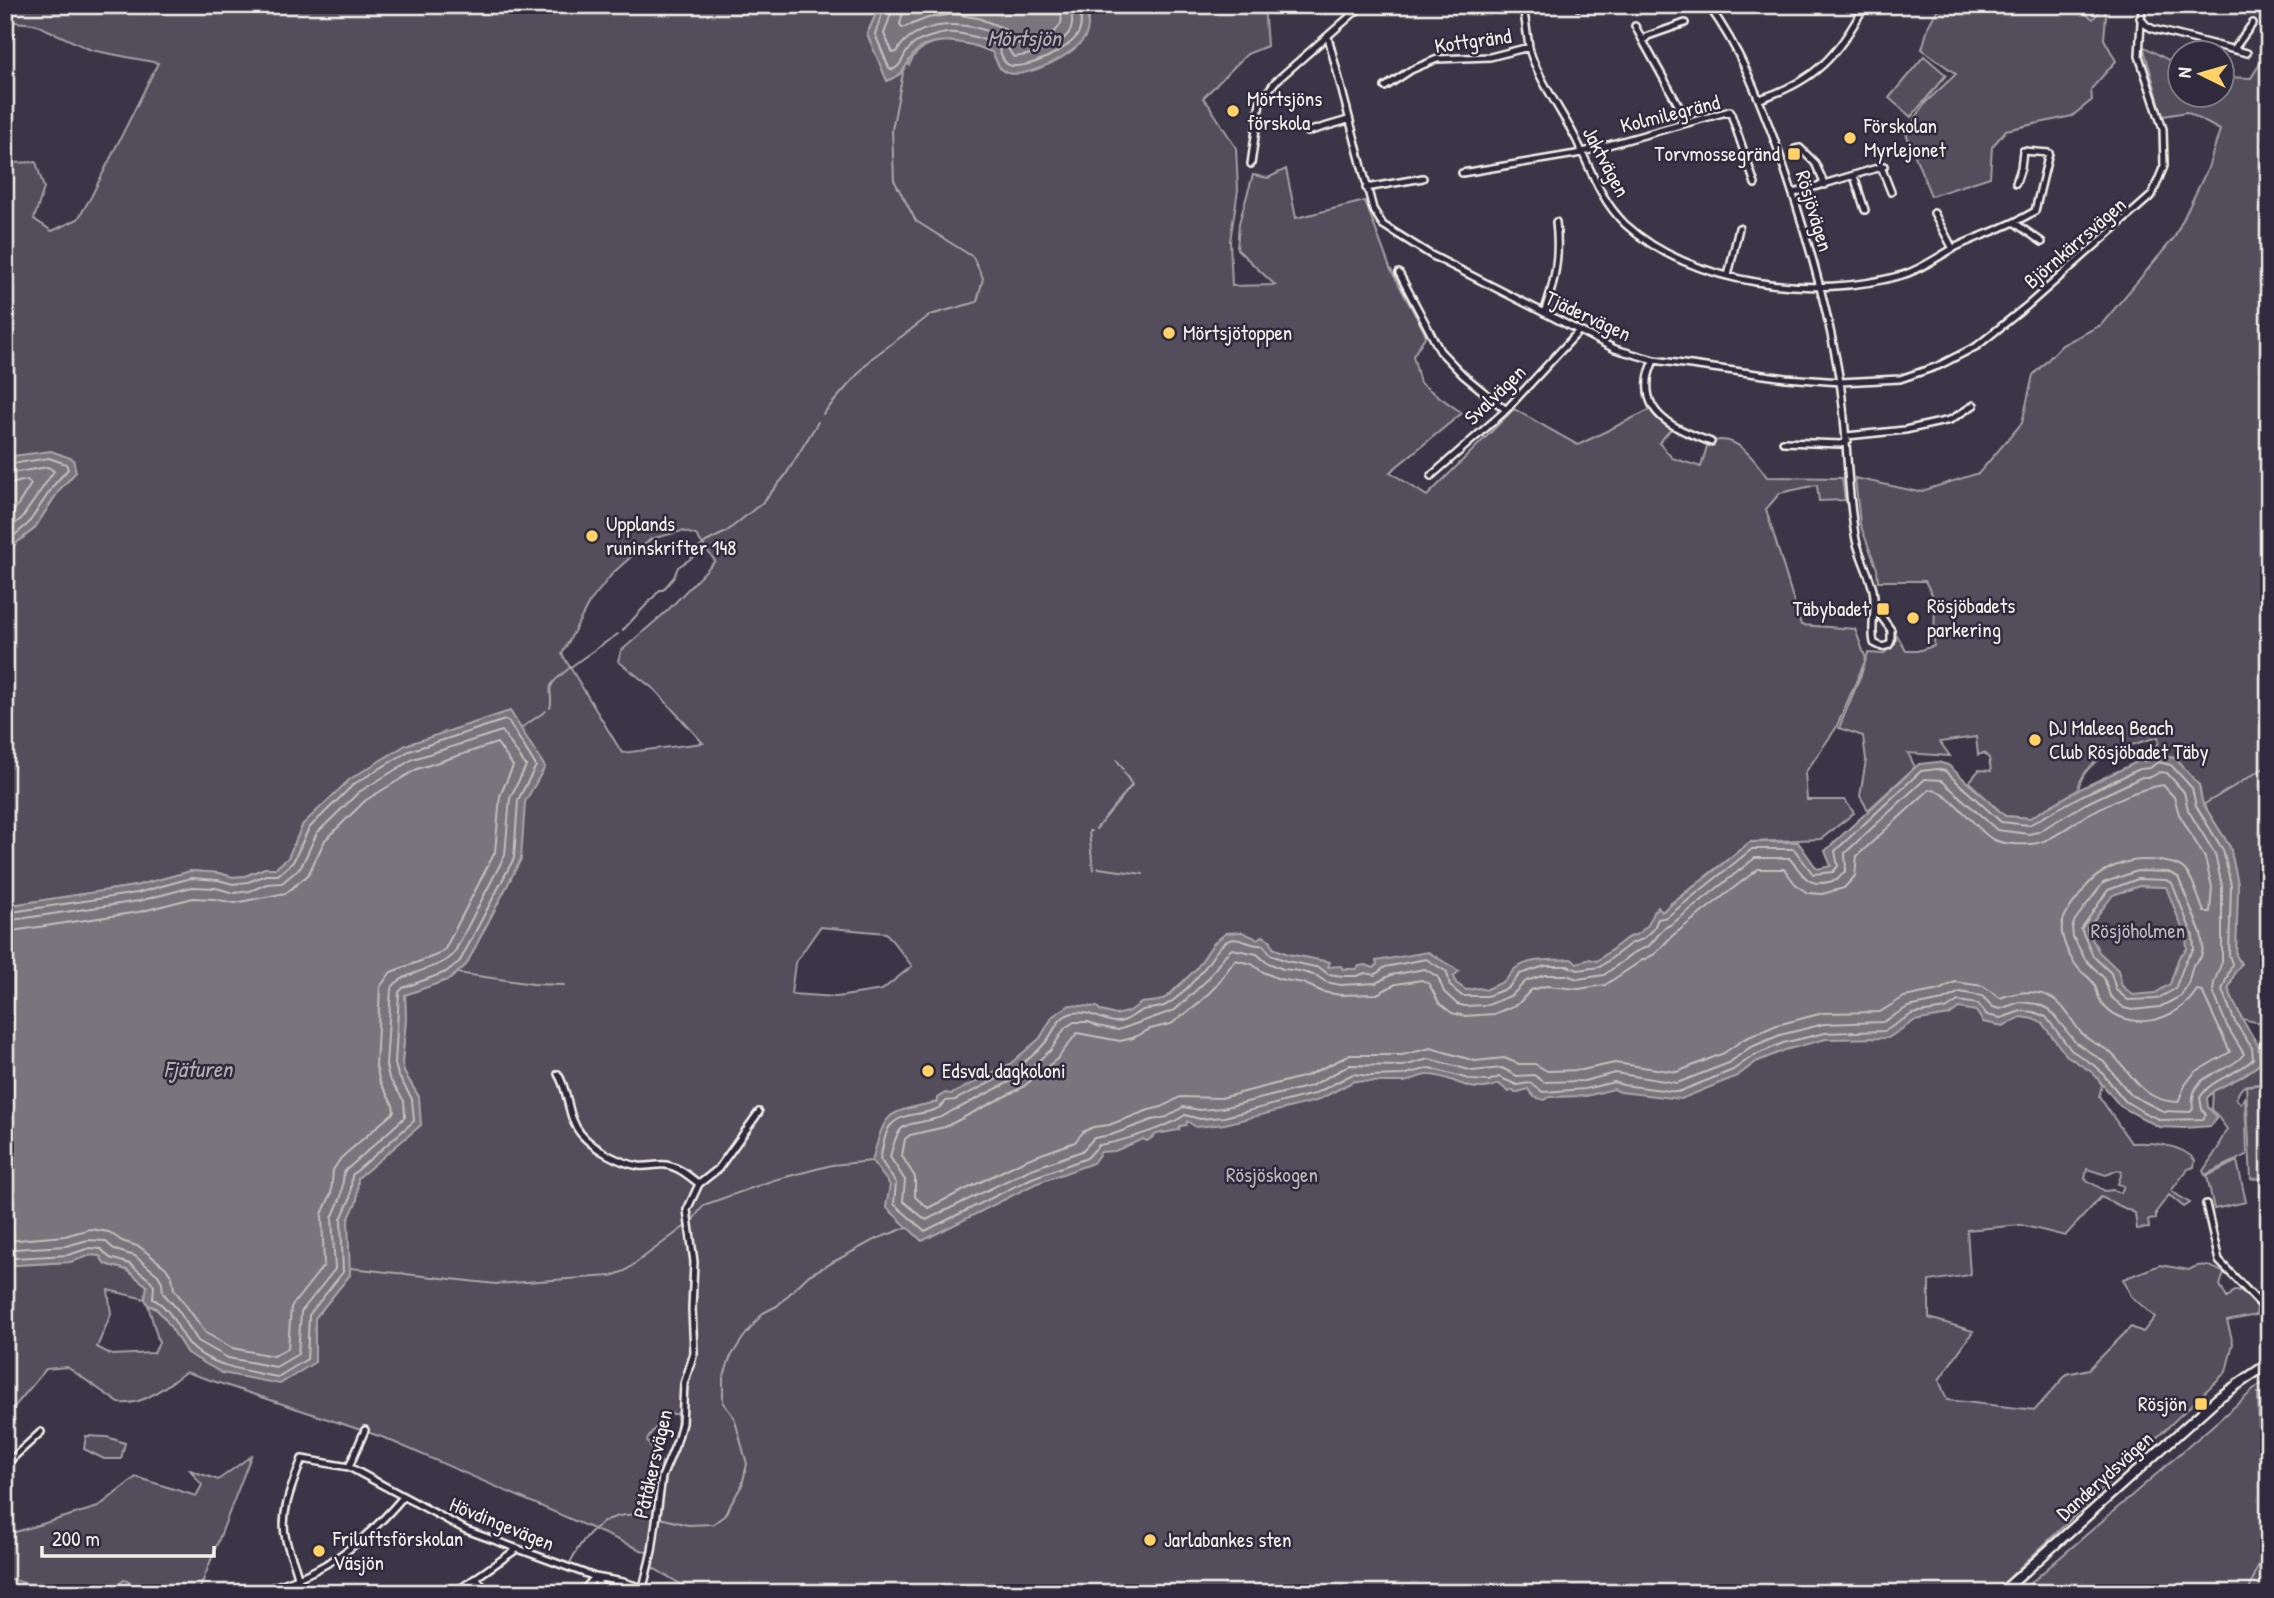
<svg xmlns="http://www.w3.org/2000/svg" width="2274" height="1598" font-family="'Patrick Hand',sans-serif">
<rect width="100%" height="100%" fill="#3b3647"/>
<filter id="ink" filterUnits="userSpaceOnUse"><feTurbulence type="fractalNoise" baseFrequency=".0143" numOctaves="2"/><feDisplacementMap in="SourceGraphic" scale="14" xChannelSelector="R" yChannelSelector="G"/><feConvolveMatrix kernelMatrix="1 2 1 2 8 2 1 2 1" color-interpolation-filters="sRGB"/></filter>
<g filter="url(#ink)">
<path fill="#534e5c" stroke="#a4a0a2" stroke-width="2" fill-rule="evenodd" d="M5,5H880L867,34L909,65C924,31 964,40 992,52L1000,68L1089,19L1086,5H1264L1267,46L1247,54L1203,98L1209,105L1236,148L1238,190L1230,241L1232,286L1275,285L1237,249L1239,223L1253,175L1268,178L1286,169L1296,218L1365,201L1390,268L1426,335L1413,356L1420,383L1462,413L1390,472L1427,496L1514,409L1578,445L1651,409L1655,416L1671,429L1659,443L1672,458L1701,467L1708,443C1734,431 1753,457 1767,477L1842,478L1845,500L1819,501L1817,485L1780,493L1766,509L1801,625L1855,629L1866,659L1836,728L1805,773L1807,800H1845L1854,813L1821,839L1750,842L1670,904L1655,919L2122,892L2139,886L2166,887L2209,942L2100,1082L2102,1085L2099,1096L2131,1143C2151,1142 2181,1144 2195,1160L2194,1167L2188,1169L2171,1191L2190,1203L2184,1207L2169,1195L2156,1212V1219L2148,1220L2149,1228L2137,1229L2135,1213L2101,1197L2065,1236L2021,1225L1967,1230L1970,1275L1929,1281V1318L1973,1331L1939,1380L1947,1400L2035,1410L2067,1374L2089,1369L2131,1327L2143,1332L2155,1317L2131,1296L2123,1279L2160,1265L2189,1270C2201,1262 2212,1266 2224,1273L2220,1285L2227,1298L2235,1290L2242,1291L2257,1307L2256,1315L2227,1321L2233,1343L2226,1372L1993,1593H696L650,1566L655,1556L382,1437L186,1372C166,1385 145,1406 119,1403L67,1367L46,1369L5,1418V1270L15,1265L69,1262L91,1255L100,1256L105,1264L127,1270L147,1286L145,1299L108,1290L111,1314L97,1347L112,1355L154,1353L159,1343L148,1305C166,1311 177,1338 187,1353L315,1362V1318L350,1275L340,1194L419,1097L404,1072L402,1063L406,1019L405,994L448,979L525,802L303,824L288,858L276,868H265L245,876L233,877L219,873L191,871L135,886L5,906V552L34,529L60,489L76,472L13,456L5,460V172L13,163L36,162L44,188L34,219L52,231L78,219L91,197L158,63L91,50L35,24L5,21ZM682,531L696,535L715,561L667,611L621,651L618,661L655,690L703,743L622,753L562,654L589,603L613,573L651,539ZM820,927L886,933L912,966L882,990L837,997L791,994L795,963ZM2087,1169L2106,1175L2118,1170L2122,1172L2118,1184L2124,1186L2121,1193L2113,1190L2105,1191L2085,1179ZM666,1414H677C680,1433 668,1456 660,1473L662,1463L655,1455L647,1441C652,1429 660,1425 666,1414Z
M1940,5H2073L2093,19L2103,6L2106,15L2104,39L2116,61L2091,89L2092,100L2072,116L2006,130L1992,147L1990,177L1931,196L1906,133L1926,102L1956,74L1922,49L1929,25Z
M2143,46L2179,66L2180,94H2222V77L2251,78L2269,49V1025L2242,1019L2228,989L2235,972L2241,964L2236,956L2238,884L2230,847L2202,802L2199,785L2175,758L2154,755L2159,741L2158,737C2129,746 2084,755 2078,790L2030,818L2005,816L1969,782L1979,770L1991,771L1989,758L1984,753L1978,755L1976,737L1940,742L1950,756L1908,753L1915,767L1868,810L1860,796L1866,760L1863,736L1839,728L1861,675L1868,653L1883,654L1895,644L1897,635L1906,651H1917L1934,646L1935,600L1925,581H1878L1877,569L1860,524L1855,478L1919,492L1979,473L2022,423L2033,375L2062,345L2101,325L2174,238L2208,168L2220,130L2187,112L2163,116Z
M1924,56L1946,75L1911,117L1889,98Z
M2269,1044V1178L2251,1179L2246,1086L2264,1084C2247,1085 2242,1082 2236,1099L2241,1104L2245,1096L2247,1155L2205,1175L2203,1171L2220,1145L2219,1144L2227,1129L2212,1109L2213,1091L2243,1076L2261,1063L2258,1045Z
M2237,1161L2246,1202L2214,1209L2207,1176Z
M2269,1379V1593H2019L2257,1387Z
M86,1436L107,1437L125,1443L121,1459H104L84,1449Z
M251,1456L199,1591C172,1590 148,1592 124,1580L114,1588L60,1593H30L37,1587L5,1577V1536L9,1534L98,1507L136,1477L196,1496L202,1485L190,1470L218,1480Z"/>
<path fill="#78747b" stroke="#aaa6a7" stroke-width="2" fill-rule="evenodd" d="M880,5H1086C1088,15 1090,28 1085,37C1075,55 1028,78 1008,73C998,70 996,59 992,52C971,43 930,32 913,55C901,71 908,71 887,81L867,34Z
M51,451L73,459L76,472L60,489L34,529L5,552V460L13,456Z
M510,711L545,767L525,802L521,859L466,965L450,979L405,995L406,1019L402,1063L404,1072L419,1097L421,1125L358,1178L357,1201L348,1220L350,1275L315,1318V1362L280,1384L222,1373L187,1353L166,1320L155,1307L148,1305L145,1299L147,1286L127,1270L105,1264L100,1256L91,1255L70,1262L15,1265L5,1270V906L135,886L191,871L219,873L233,877L245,876L265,868H276L288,858L303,824L350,779L406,745Z
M2154,755L2175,758L2199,785L2202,802L2230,847L2238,884L2236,955L2241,964L2235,972L2228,989L2242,1019L2258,1045L2261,1063L2243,1076L2213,1091L2207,1098L2208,1107L2217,1117L2211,1126L2184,1128L2159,1127L2120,1106L2093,1073L2066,1055L2042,1023L2033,1019L2021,1017L2003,1026L1983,1022L1976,1011L1959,1008L1949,1015L1914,1021L1888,1038L1826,1039L1785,1050L1756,1062L1737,1076L1681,1099L1620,1092L1614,1089L1586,1096L1549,1097L1545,1100L1534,1097L1528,1089L1515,1093L1512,1090L1509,1092L1499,1084C1470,1097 1453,1075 1429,1075C1420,1074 1411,1082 1403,1082C1387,1082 1370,1082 1354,1081L1316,1101L1225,1124L1196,1127L1187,1121L1186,1125L1180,1126L1179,1130L1157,1134L1147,1141L1143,1139L1115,1151L1101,1152L1093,1163L1035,1184L922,1241L886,1207L890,1185L872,1161C886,1110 885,1113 937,1102V1098L945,1093L952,1094L1010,1064L1040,1038L1053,1016L1070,1005L1097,1007L1101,1011L1116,1015L1130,1011L1141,1003L1159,1001L1167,997L1196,969L1213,944L1226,933L1242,932L1257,939L1263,936L1271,941L1273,948L1288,954L1330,962L1328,967L1341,966L1343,969H1357L1359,966L1366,965L1374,968L1377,964L1376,961L1428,952L1459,971L1454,976L1456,983L1466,990L1479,988L1486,990C1492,985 1500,985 1505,980C1509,977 1512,971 1516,968C1533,957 1553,961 1571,959L1577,963L1590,959L1597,961L1627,938L1638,934L1648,925L1653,912L1658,907L1662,912L1750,842H1798L1817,869L1831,866L1825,851L1919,764L1938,762L1948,765L2005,816L2030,818L2078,790L2139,761H2148ZM2139,886L2166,887L2186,938L2187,949L2179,957L2170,984L2155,993L2133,995L2122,986L2118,970L2099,952L2087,929L2113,895Z"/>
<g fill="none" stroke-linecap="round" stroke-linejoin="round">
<path stroke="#c2bfbc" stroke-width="2" d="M885,5L875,34L889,68L892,70C902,66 902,58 908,50C915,40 935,35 947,33C958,32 991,39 998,48C1002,53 1002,63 1009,65C1026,71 1073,48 1079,32C1083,23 1080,14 1079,5
M894,5L884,34L893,53L897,52C913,19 974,18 1001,39C1007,44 1009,52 1014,57C1032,55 1063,47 1071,29C1074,21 1071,13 1070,5
M905,5L900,24L902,28L928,18L954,14L978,18L1003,28L1020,45C1033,42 1056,37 1061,23C1063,18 1060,11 1060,5
M5,465L49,458L66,464L68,469L54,485L28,524L5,543
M5,474L48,467L54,471L22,518L5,532
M5,485L27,480L31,484L14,511L5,518
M2158,762L2171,765L2192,788L2196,806L2223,850L2231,885L2229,955L2232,964L2222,990L2235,1022L2252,1048L2253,1059C2238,1075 2210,1078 2200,1098L2202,1109L2206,1115L2203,1119L2161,1120L2143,1112L2125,1101L2098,1068L2071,1050L2046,1017L2034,1012L2021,1011L2001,1018L1987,1015L1978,1004L1958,1001L1946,1009L1912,1014L1885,1031L1825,1033L1783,1043L1753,1056L1733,1070L1678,1092L1623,1085L1614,1082L1585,1089L1543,1092L1530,1083L1517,1085L1499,1077L1489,1081L1472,1080L1430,1068L1402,1075L1369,1076L1353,1074L1314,1094L1224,1117L1200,1119L1185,1115C1168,1127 1121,1142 1099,1145L1087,1158L1032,1178L925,1231L894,1204L896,1183L880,1159C883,1149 884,1133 890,1126C905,1108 934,1119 946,1101L955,1100C987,1084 1022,1070 1045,1043C1054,1033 1057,1016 1073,1013C1088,1010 1100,1020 1114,1022C1127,1023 1133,1014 1143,1010C1150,1008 1157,1009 1164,1006C1178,1000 1197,978 1206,966C1212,958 1218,946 1227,941C1238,935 1251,947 1263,945L1271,955L1287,961L1320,968L1328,974L1343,976H1357L1365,973L1375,975L1385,967L1426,959L1447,972L1450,986L1462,996H1487L1508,988L1520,974L1545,966H1568L1578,970L1600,967L1630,944L1643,939L1653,930L1658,919L1667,917L1752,849H1794L1813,874L1833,872L1838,866L1835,851L1921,771L1937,769L1945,771L2001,822L2029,825L2081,796L2140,769L2150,768Z
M2160,772L2167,773L2184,792L2188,810L2215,854L2222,886V962L2214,983L2213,991L2227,1026L2244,1054C2226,1077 2188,1070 2193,1109L2190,1112L2163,1111L2131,1095L2103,1061L2076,1043L2049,1009L2037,1004L2020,1002L2000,1009L1993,1007L1982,996L1960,992L1943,1000L1908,1007L1883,1022L1824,1024L1780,1035L1749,1048L1729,1063L1677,1083L1615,1073L1584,1081L1544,1082L1534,1075L1517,1076L1502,1068L1473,1071L1429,1059L1403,1066L1350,1065L1311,1086L1222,1108L1200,1110L1183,1107L1167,1117L1152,1120L1111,1135L1094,1138L1082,1151L1029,1170L926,1220L903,1201L905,1180L890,1157C900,1117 904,1128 938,1118C946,1116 951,1110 959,1108L1019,1077L1051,1050L1065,1028L1074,1022H1089L1097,1026L1118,1030L1175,1010L1207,980L1225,955L1232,949L1257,954L1266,962L1283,969L1299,971L1317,976L1326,982L1341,985L1376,983L1391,975L1425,969L1438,977L1444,992L1457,1004L1465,1006L1488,1005L1512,995L1526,981L1545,975H1566L1578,979L1604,975L1635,952L1649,946L1664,928L1672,924L1755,858H1789C1807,878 1806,889 1837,880L1846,870L1845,853L1925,779L1941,780L1997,830L2029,834L2038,832L2085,804L2142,777H2151Z
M2163,785L2174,797L2179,814L2205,858L2212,887L2210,912H2204C2188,872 2192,861 2144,860C2121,860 2098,871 2084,889C2077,900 2064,912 2062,925C2060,938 2070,959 2079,969C2083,974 2091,978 2094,984C2098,990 2097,997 2102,1003C2128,1035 2178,1021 2197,990L2202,991L2230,1052L2195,1072L2185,1085L2178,1102C2141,1101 2134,1075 2111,1053C2103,1046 2091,1043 2083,1035C2076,1028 2071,1017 2064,1009C2048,988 2022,990 2000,998L1983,986L1955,982L1939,990L1904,997L1880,1012L1823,1013L1777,1025L1744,1039L1724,1053L1677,1072L1615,1063L1582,1070L1547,1071L1535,1064H1519L1504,1058L1475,1061L1431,1048L1402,1055H1350L1306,1076L1221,1098L1180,1097L1162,1107L1149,1110L1109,1125L1093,1127L1083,1132L1075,1142L1025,1160L928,1208L915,1197V1177L902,1156L905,1139L910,1135L945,1127L1023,1087L1058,1058L1077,1033L1120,1041L1133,1038L1150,1029L1171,1024L1196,1006L1215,987L1235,960L1252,964L1261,971L1279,979L1303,983L1323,992L1340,995L1377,994L1396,984L1422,980L1429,984L1439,1003L1452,1013L1465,1016L1494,1014L1518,1004L1531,990L1546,986L1579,989L1605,985L1641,961L1655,954L1672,936L1758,869H1784L1797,886L1808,893L1822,894L1844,888L1855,876L1857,856L1929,790C1948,787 1975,829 1992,839C2002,844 2019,845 2030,844C2049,844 2071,824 2087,815C2111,802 2137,789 2163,785Z
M2137,871L2168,872L2178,877L2201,933L2203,948L2201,957L2193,965L2188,984L2181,996L2160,1007L2132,1010L2124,1008L2110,996L2104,978L2085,959L2073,937L2072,928L2075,920L2103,883Z
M2138,879L2166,880L2172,883L2193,936L2194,949L2186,960L2175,989L2157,999L2128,1000L2116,990L2111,973L2093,956L2081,929L2108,890Z
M5,913L137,893L191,878L218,880L233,884L248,882L266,875H278L293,862L309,828L354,784L409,751L505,720L509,722L536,766L518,800L514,858L460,961L446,972L403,988L399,992L395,1064L398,1075L412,1099L414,1121L352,1175L350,1199L341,1219L343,1272L309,1315L307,1359L278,1377C252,1372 209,1366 191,1346C177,1331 172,1308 153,1299L154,1286L151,1281L130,1264L110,1258L101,1249L90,1248L68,1255L15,1258L5,1262
M5,921L139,901L192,887L216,888L234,893L250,891L267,884L282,883L301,867L317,833L359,792L413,759L502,731L526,766L510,798L505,855L453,955C436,971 402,971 391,989L386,1065L389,1078L404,1101L405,1117L344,1172L341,1197L332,1218L335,1269L301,1312L298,1354L276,1367L228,1358L198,1341L178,1310L163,1293L162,1282L158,1275L135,1256L115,1250L105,1241L88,1240L66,1246L14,1249L5,1252
M5,932L139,912L193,898L214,899L235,903L286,893L308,875L325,840L366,800L417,769L497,743L513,766L500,796L495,852L445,949L437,955L391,972L380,987L376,1067L380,1082L393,1105L394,1112L341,1158L333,1170L331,1194L322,1214L324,1265L291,1307L288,1348L273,1356L232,1348L206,1333L174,1289L172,1277L166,1268L140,1247L122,1241L109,1232L90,1229L65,1236L5,1241"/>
<path stroke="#aaa6a7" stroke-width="2" d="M823,414L872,358L909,331L930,315L977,302L983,278L973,257L916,221L894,180L892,130L903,73
M623,630L660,590H663L674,577L678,567L695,556L698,549L706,542L726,532L763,502L785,476L818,422
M550,708C553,700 549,693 551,686C556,674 605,643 618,634
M521,728L546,711
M1117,760L1123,769
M2203,805L2269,765
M1096,829L1132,785L1124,772
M1091,831H1089L1093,870
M1098,868L1143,874
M457,973L533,984L564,985
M692,1221L704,1205L774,1180L832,1165L872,1161
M351,1268L496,1284L611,1276L625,1271L684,1227
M2258,1393L2260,1458L2269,1484
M660,1518L688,1525L713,1524L724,1516L742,1485L747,1464L734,1417L723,1403V1379L730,1358L743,1338L763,1313L777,1306L809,1275L876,1239L908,1227
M570,1563C588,1526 612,1507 654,1517
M592,1587L596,1593
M2248,1593L2262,1556L2269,1496"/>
<defs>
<path id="street" d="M1523,5C1525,19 1527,33 1529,47C1533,70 1563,114 1575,137C1590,167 1600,200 1625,224C1692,286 1816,300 1902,275C1921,270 1940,255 1958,246C1984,234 2011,226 2035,211L2049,153L2023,151L2021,168L2016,183
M1708,5C1741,50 1758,96 1777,147C1804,224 1827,302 1840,382C1848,435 1846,489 1856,540C1860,557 1869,573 1873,590C1877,608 1870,625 1874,643L1882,647L1889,645L1891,641V630L1875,608
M1578,7L1582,5
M2140,18L2146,25L2153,29L2247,53
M1685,23L1648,36L1643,41L1681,110L1686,123
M1635,26L1643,41
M1328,37L1373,209L1383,225L1431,255L1615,349L1654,360L1786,378L1840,382L1900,379L1938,366L1977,346L2028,305L2152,195L2164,166L2163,129L2139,56L2142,5
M2234,49L2253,23
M1385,87L1411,70L1437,59L1490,57L1529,47
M1760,99C1815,81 1838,56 1865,5
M1307,132L1348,120
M1795,149L1800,148L1815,163L1825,185
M1251,164L1260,102L1275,82L1363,5
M1882,169L1891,192
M1462,173L1576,154L1730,111L1755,184
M1854,176L1865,210
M1366,188L1423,178
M1794,193L1884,166
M1934,213L1953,249
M2015,223L2042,242
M1399,273L1440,351L1463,375L1506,410
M1728,276L1739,228
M1544,313C1555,281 1560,256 1556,222
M1654,360C1652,366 1648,374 1648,381C1644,419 1682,431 1711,442
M1847,436L1905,430L1950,420L1974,405
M1783,442L1841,444L1848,441
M1431,476L1504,412L1578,332
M558,1074C570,1093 566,1116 581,1134C594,1149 619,1163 639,1166C648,1167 657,1164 666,1165C679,1167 689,1176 699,1184
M2206,1204L2219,1261L2269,1313
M5,1465L41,1432
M349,1467L365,1430
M595,1577L604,1593
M476,1578L488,1593
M643,1588L652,1551L662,1477L677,1441L682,1423L684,1384L694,1353L692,1309L694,1262L687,1210L699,1184L718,1169L759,1112
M251,1593C318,1577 360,1548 403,1497
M299,1593C301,1575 290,1556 286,1540C279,1514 293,1483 302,1459L349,1467L466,1530L595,1577L623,1582L643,1588L650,1593
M454,1593L517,1549
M581,1593L595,1577"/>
<path id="secondary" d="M2001,1593L2218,1398L2269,1363"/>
</defs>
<use href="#street" stroke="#f4f1e8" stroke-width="10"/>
<use href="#secondary" stroke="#f4f1e8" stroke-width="13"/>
<use href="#street" stroke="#2f2a3d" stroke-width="5"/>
<use href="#secondary" stroke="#2f2a3d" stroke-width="8"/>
</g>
</g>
<g fill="#ffd166" stroke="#2f2a3d" stroke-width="2.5">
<circle cx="1233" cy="111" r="7"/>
<circle cx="1850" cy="138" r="7"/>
<rect x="1787" y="147" width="14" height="14" rx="3.5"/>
<circle cx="1169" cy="333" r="7"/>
<circle cx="592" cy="536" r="7"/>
<rect x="1876" y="602" width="14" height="14" rx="3.5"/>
<circle cx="1913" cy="618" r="7"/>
<circle cx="2035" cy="740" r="7"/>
<circle cx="928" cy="1071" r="7"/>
<rect x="2194" y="1397" width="14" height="14" rx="3.5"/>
<circle cx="1150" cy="1540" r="7"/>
<circle cx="319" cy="1551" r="7"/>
</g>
<g text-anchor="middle" stroke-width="5" stroke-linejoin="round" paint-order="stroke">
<g font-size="21" fill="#f4f1e8" stroke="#2f2a3d">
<text transform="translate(1473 41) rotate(-8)" y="7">Kottgränd</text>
<text transform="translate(1670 114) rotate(-14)" y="7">Kolmilegränd</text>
<text transform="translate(1606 162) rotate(62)" y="7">Jaktvägen</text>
<text transform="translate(1814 211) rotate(73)" y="7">Rösjövägen</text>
<text transform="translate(2075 243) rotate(-41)" y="7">Björnkärrsvägen</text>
<text transform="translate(1588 316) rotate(25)" y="7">Tjädervägen</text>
<text transform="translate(1495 395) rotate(-44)" y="7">Svalvägen</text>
<text transform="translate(653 1464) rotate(-77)" y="7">Påtåkersvägen</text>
<text transform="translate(2105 1476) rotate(-42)" y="7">Danderydsvägen</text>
<text transform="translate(502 1524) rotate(22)" y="7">Hövdingevägen</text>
</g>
<g font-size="21" fill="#f4f1e8" stroke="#2f2a3d" text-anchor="start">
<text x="1247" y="106">Mörtsjöns<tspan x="1247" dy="24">förskola</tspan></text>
<text x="1864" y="133">Förskolan<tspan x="1864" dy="24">Myrlejonet</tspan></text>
<text x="1780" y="161" text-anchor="end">Torvmossegränd</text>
<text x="1183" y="340">Mörtsjötoppen</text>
<text x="606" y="531">Upplands<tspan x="606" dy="24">runinskrifter 148</tspan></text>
<text x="1927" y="613">Rösjöbadets<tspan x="1927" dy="24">parkering</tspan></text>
<text x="1869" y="616" text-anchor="end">Täbybadet</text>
<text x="2049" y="735">DJ Maleeq Beach<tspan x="2049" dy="24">Club Rösjöbadet Täby</tspan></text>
<text x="942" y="1078">Edsval dagkoloni</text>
<text x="2187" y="1411" text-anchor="end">Rösjön</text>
<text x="333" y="1546">Friluftsförskolan<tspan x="333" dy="24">Väsjön</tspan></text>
<text x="1164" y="1547">Jarlabankes sten</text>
</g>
<g font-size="21" fill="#bcb8b7" stroke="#2f2a3d">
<text x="2138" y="938">Rösjöholmen</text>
<text x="1272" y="1182">Rösjöskogen</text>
</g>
<g font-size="23" font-style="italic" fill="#b6b2b2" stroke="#2f2a3d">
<text x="1024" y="46">Mörtsjön</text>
<text x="198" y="1077">Fjäturen</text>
</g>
</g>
<rect width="2274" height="1598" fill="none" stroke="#2f2a3d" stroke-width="28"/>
<rect x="14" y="14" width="2246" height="1570" fill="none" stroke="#f4f1e8" stroke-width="2.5" filter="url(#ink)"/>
<g transform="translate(2201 74) rotate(275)"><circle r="33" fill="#2f2a3d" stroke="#7e7a81" stroke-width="2"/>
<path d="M0-5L12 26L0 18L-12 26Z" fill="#ffd166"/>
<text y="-10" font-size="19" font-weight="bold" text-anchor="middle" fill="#f4f1e8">N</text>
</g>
<path d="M42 1546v10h172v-10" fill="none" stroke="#f4f1e8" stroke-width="3.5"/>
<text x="52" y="1546" font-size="21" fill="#f4f1e8" stroke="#2f2a3d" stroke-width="5" paint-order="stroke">200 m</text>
</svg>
